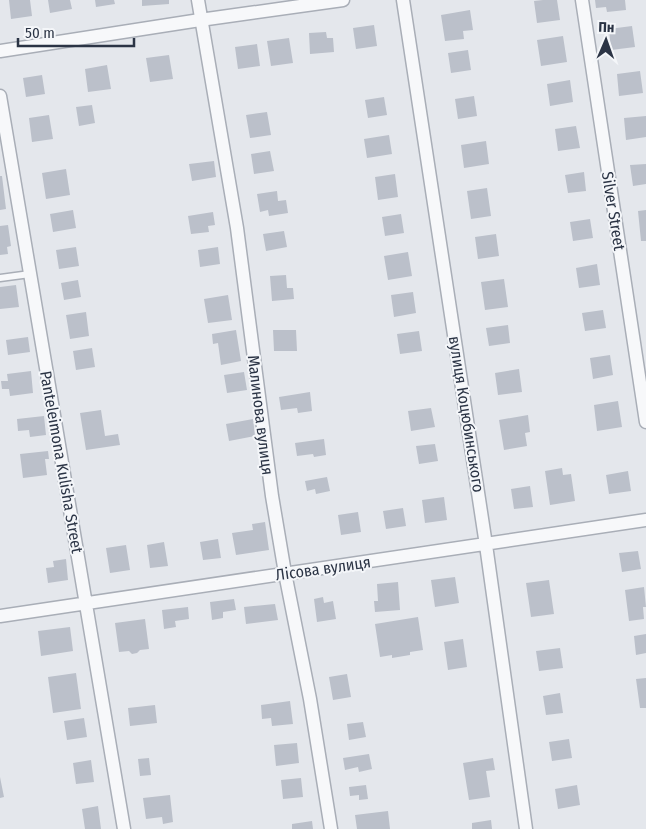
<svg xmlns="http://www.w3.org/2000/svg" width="646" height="829" font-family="'Fira Sans Condensed',sans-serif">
<rect width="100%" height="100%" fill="#e4e7ec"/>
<path fill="#bbc0ca" d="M9,0H30L32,16L11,19Z
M48,0H70L72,9L50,13Z
M95,0H114L115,4L96,7Z
M142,0H169V4L142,6Z
M543,0H557L560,20L537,23L534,1Z
M595,0H625L626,10L607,12L606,7L596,8Z
M470,10L473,30L463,31L464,39L445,41L441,15Z
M374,25L377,46L356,49L353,28Z
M632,26L635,47L611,50L609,29Z
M326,32L327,38H333L334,52L310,54L309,33Z
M563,36L567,62L541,66L537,40Z
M289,38L293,63L271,66L267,41Z
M257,44L260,66L238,69L235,47Z
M468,50L471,70L451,73L448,53Z
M169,55L173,79L150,82L146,58Z
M107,65L111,89L88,92L85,69Z
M640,71L643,93L619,96L617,74Z
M42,75L45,94L26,97L23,78Z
M570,80L573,102L550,106L547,84Z
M474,96L477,116L458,119L455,99Z
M384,97L387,115L368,118L365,100Z
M92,105L95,123L79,126L76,107Z
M267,112L271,135L250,138L246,115Z
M49,115L53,139L32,142L29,118Z
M646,116V137L626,140L624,118Z
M576,126L580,148L558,151L555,129Z
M389,135L392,154L367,158L364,139Z
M486,141L489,164L464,168L461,145Z
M270,151L274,171L254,174L251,154Z
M214,161L216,177L192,181L189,164Z
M646,164V184L633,186L630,165Z
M66,169L70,195L46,199L42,173Z
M584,172L586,191L568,193L565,175Z
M395,174L398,197L378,200L375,177Z
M0,176H2L6,209L0,210Z
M487,188L491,216L471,219L467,191Z
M277,191L278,201L286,200L288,213L269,216L268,210L260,212L257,194Z
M73,210L76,228L53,232L50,214Z
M646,210V241H641L638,211Z
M213,212L215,225L208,226L209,232L191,234L188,216Z
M401,214L404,233L385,236L382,217Z
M590,219L593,238L573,241L570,222Z
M8,225L11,246L7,247L8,254L0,255V226Z
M284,231L287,247L266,251L263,234Z
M496,234L499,256L478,259L475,237Z
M76,247L79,266L59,269L56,250Z
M218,247L220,264L200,267L198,250Z
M408,252L412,276L388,280L384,256Z
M597,264L600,285L579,288L576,268Z
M286,275L287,288H293L294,299L272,301L270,276Z
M504,279L508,307L485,310L481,282Z
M78,280L81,297L64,300L61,283Z
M16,285L19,307L0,309V287Z
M413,292L416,313L394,317L391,295Z
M228,295L232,320L208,323L204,299Z
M603,310L606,328L585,331L582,313Z
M86,312L89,336L70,339L66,315Z
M508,325L510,343L489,346L486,328Z
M236,330L241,361L221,365L218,343L213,344L212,334Z
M273,330H296L297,351H274Z
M419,331L422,351L400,354L397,334Z
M28,337L30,352L8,355L6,340Z
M92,348L95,367L76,370L73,351Z
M610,355L613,375L593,379L590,358Z
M519,369L522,392L498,395L495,373Z
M31,371L33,393L10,396L9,389H2L1,381H8L7,374Z
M244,372L247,390L227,393L224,375Z
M310,392L312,411L298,413L297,408L281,410L279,397Z
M618,401L622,427L597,431L594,405Z
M431,408L435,427L411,431L408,411Z
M101,410L105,436L118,434L120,445L86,450L80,413Z
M528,415L530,432L525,433L527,446L504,450L499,420Z
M44,416L46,435L30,437L29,430L18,431L17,419Z
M253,419L255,436L229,441L226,424Z
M324,439L326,455L314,457L313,454L297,456L295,443Z
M435,444L438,461L419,464L416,446Z
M48,451L49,459H45L47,475L23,478L20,454Z
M562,468L563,475L571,474L575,501L550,505L545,471Z
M628,471L631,491L609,494L606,475Z
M327,477L330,491L316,494L315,489L307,491L305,481Z
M530,486L533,507L514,509L511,489Z
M444,497L447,520L425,523L422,500Z
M403,508L406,526L386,529L383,511Z
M358,512L361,532L341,535L338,515Z
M265,522L269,550L236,555L232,533L253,530L252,524Z
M218,539L221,558L203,560L200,542Z
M164,542L168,566L150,568L147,545Z
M126,545L130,570L110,573L106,548Z
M638,551L641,569L622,572L619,553Z
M66,559L68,580L48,583L46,568L54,567L53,561Z
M455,577L459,603L435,607L431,580Z
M549,580L554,614L531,617L526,583Z
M398,582L400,610L375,612L374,601H378L377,584Z
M644,587L646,607H643L644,619L629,621L625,590Z
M323,597L324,603L333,601L336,619L317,622L314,599Z
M234,599L236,610L223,612V618L212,620L210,602Z
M275,604L278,620L246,624L244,607Z
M188,607L189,619L175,621L176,627L164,629L162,610Z
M418,617L423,650L410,652V655L392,658V655L380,657L375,624Z
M145,619L149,649L140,650L137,653L132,654L129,651L119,652L115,623Z
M70,627L73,651L41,656L38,631Z
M646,634V653L636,655L634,636Z
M463,639L467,667L448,670L444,642Z
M560,648L563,668L539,671L536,651Z
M76,673L81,709L53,713L48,677Z
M347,674L351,697L333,700L329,677Z
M646,678V708H640L636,679Z
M560,693L563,713L546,715L543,696Z
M290,701L293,724L272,726L271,718L262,719L261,705Z
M155,705L157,723L130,726L128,708Z
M84,718L87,737L67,740L64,721Z
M363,722L366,737L349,740L347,724Z
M569,739L572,758L552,761L549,742Z
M297,743L299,763L276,766L274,745Z
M369,754L372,769L359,772L358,767L345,770L343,758Z
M149,758L151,775L140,776L138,759Z
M493,758L495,770L486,771L490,797L469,800L463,763Z
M91,760L94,782L76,784L73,763Z
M0,777L4,797L0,798Z
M301,778L303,797L283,799L281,780Z
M366,785L368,799L359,800V795L350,796L349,787Z
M577,785L580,805L558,809L555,789Z
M170,795L173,822L163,824L162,817L146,819L143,798Z
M98,806L101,829H85L82,809Z
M388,811L390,829H357L355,815Z
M491,820L492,829H472V823Z
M312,821L313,829H292V824Z"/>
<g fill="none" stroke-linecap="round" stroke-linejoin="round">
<defs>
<path id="lane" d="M0,278L30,274"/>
<path id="street" d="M198,0L237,228L272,496L285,573L310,699L331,829
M403,0L486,545L526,829
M582,0L646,422
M0,51L200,20L343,0
M0,96L124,829
M0,616L646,520"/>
</defs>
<use href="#lane" stroke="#a9aeb7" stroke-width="9"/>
<use href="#street" stroke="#a9aeb7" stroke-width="15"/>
<use href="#lane" stroke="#f7f8fa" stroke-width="6"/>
<use href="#street" stroke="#f7f8fa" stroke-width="12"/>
</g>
<g text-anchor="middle" stroke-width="4" stroke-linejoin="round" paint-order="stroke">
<g font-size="16" fill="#2b3445" stroke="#f4f6f9">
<text transform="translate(614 211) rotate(81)" y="6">Silver Street</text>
<text transform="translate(467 414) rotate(81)" y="6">вулиця Коцюбинського</text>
<text transform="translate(261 415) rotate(83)" y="6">Малинова вулиця</text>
<text transform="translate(62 462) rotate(80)" y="6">Panteleimona Kulisha Street</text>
<text transform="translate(323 568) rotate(-8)" y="6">Лісова вулиця</text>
</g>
</g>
<g transform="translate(606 40) rotate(2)" stroke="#f4f6f9" stroke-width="4" paint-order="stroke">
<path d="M0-4L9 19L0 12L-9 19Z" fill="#2b3445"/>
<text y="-8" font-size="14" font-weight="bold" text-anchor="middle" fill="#2b3445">Пн</text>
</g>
<path d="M18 38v8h116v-8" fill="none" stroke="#2b3445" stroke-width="2.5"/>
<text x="25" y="38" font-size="15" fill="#2b3445" stroke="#f4f6f9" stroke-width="4" paint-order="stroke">50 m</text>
</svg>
